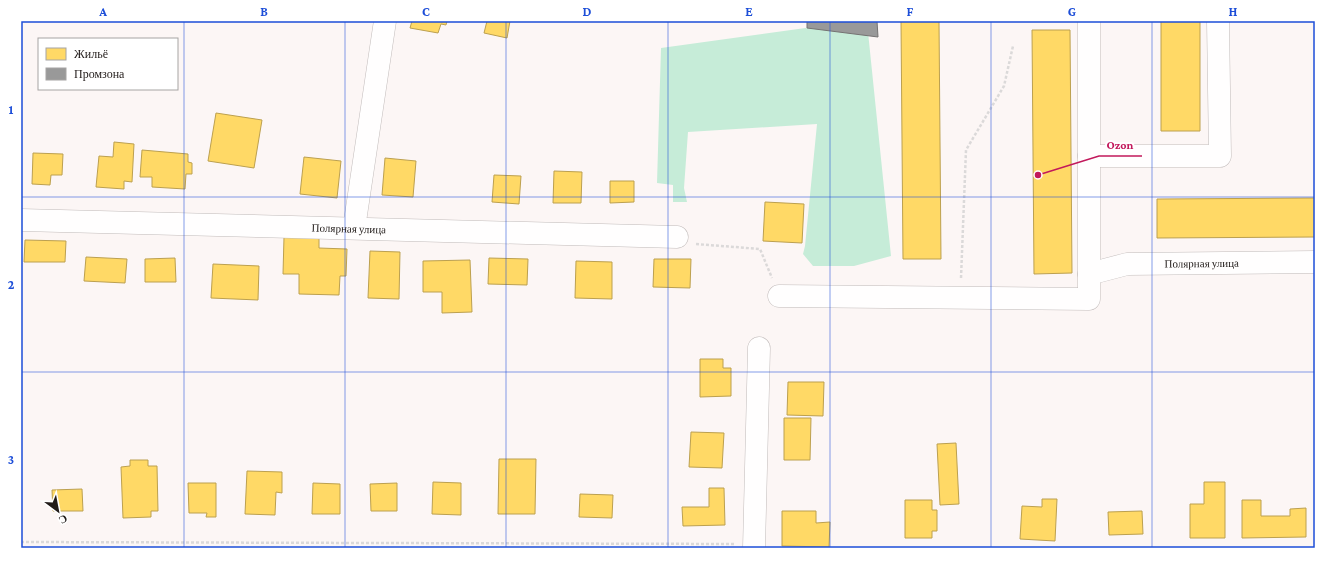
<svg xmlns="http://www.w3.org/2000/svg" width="1336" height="569" font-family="'Crimson Pro',serif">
<rect width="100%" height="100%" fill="#fcf6f5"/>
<path fill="#c6ecd8" d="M820,26L868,32L891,256L854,266H813L803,254L805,246L817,124L688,132L684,188L687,202H673V185L657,183L661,48Z"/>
<path fill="#ffd966" stroke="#bca04f" d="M412,21H447L446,25L441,24L438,33L410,28Z
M487,21H510L507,38L484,33Z
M901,21H939L941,259H903Z
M1161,21H1200V131H1161Z
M1032,30H1070L1072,273L1034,274Z
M216,113L262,120L254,168L208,161Z
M114,142L134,144L132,182L124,181V189L96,187L99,156L113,157Z
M142,150L188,154V162L192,163V174H186L185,189L152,187V177H140Z
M33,153L63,154L62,175H51L50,185L32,184Z
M304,157L341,161L337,198L300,194Z
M385,158L416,161L413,197L382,195Z
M554,171L582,172L581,203H553Z
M494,175L521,176L519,204L492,202Z
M610,181H634V202L610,203Z
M1315,198V237L1157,238V199Z
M765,202L804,204L802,243L763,241Z
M284,237L319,238V248L347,249L346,276H340L339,295L299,294V274H283Z
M25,240L66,241L65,262H24Z
M370,251L400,252L399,299L368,298Z
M86,257L127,259L125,283L84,281Z
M175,258L176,282H145V259Z
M489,258L528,259L527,285L488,284Z
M654,259H691L690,288L653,287Z
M470,260L472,312L442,313V292H423V261Z
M576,261L612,262V299L575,298Z
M213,264L259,266L258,300L211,298Z
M700,359H723V368H731V396L700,397Z
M788,382H824L823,416L787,415Z
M784,418H811L810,460H784Z
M691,432L724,433L722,468L689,467Z
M956,443L959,504L940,505L937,444Z
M499,459H536L535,514H498Z
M130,460H148V466H157L158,511H151V517L123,518L121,467L130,466Z
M247,471L282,472V493L276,492L275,515L245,514Z
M433,482L461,483V515L432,514Z
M1204,482H1225V538H1190V504H1204Z
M188,483H216V517H206L207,513H189Z
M313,483L340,484V514H312Z
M397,483V511H371L370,484Z
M709,488H724L725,525L683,526L682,507H709Z
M82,489L83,511H53L52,490Z
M580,494L613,495L612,518L579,517Z
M1042,499H1057L1055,541L1020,539L1022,506L1042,507Z
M905,500H932V510H937V531H932V538H905Z
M1242,500H1261V516H1290V509L1306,508V537L1242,538Z
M782,511H816V523L830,522L829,547L782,546Z
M1142,511L1143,534L1109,535L1108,512Z"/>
<path fill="#999" stroke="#757373" d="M807,21H877L878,37L807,28Z"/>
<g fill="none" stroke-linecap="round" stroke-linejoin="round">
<defs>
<g id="minor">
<path d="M1089,156H1220L1218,21"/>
<path id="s1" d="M21,220L677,237"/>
<path d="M354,228L385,21"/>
<path id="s2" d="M1089,274L1127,264L1315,262"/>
<path d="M779,296L1089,299V21"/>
<path d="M754,548L759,348"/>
</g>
</defs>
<use href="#minor" stroke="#c1bbba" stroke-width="23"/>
<path stroke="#dbd9d9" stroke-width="2.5" stroke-dasharray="3 2" stroke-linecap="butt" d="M696,244L760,249L772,278
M961,278L966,150L1004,86L1013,46
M21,542L734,544"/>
<use href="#minor" stroke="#fffefe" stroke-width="22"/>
</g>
<path fill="none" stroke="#1d4ed8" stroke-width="1" stroke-opacity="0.55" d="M184,21V548M345,21V548M506,21V548M668,21V548M830,21V548M991,21V548M1152,21V548M21,197H1315M21,372H1315"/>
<g text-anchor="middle" stroke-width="4" stroke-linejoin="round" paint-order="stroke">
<g font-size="11" fill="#211b19" stroke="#fff">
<text dy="4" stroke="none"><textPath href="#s1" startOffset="328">Полярная улица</textPath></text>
<text dy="4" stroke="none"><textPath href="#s2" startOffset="114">Полярная улица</textPath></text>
</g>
</g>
<path fill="none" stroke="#c2185b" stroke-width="1.5" d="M1038 175L1099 156H1142"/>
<circle fill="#c2185b" stroke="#fff" stroke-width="1.5" cx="1038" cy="175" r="4"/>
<g font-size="12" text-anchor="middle" font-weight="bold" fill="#c2185b" stroke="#fff" stroke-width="4" stroke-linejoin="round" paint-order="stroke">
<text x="1120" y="149">Ozon</text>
</g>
<rect width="1336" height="569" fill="none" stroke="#ffffff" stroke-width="44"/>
<rect x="38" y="38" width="140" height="52" fill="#ffffff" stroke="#a6a4a3"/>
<rect x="46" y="48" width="20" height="12" fill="#ffd966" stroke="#a6a4a3"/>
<text x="74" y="58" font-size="12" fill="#211b19">Жильё</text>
<rect x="46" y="68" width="20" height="12" fill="#999999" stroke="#a6a4a3"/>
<text x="74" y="78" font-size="12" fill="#211b19">Промзона</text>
<g transform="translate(58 511) rotate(148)" stroke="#ffffff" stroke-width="3" paint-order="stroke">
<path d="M0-3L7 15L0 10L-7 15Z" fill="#211b19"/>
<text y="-6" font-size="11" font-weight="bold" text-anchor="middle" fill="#211b19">С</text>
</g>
<rect x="22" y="22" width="1292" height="525" fill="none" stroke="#1d4ed8" stroke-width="1.5"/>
<g font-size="13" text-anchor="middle" font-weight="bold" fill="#1d4ed8">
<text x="103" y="16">A</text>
<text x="264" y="16">B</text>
<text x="426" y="16">C</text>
<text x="587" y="16">D</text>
<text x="749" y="16">E</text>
<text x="910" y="16">F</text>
<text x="1072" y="16">G</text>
<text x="1233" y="16">H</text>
<text x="11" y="114">1</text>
<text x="11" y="289">2</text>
<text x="11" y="464">3</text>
</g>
</svg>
